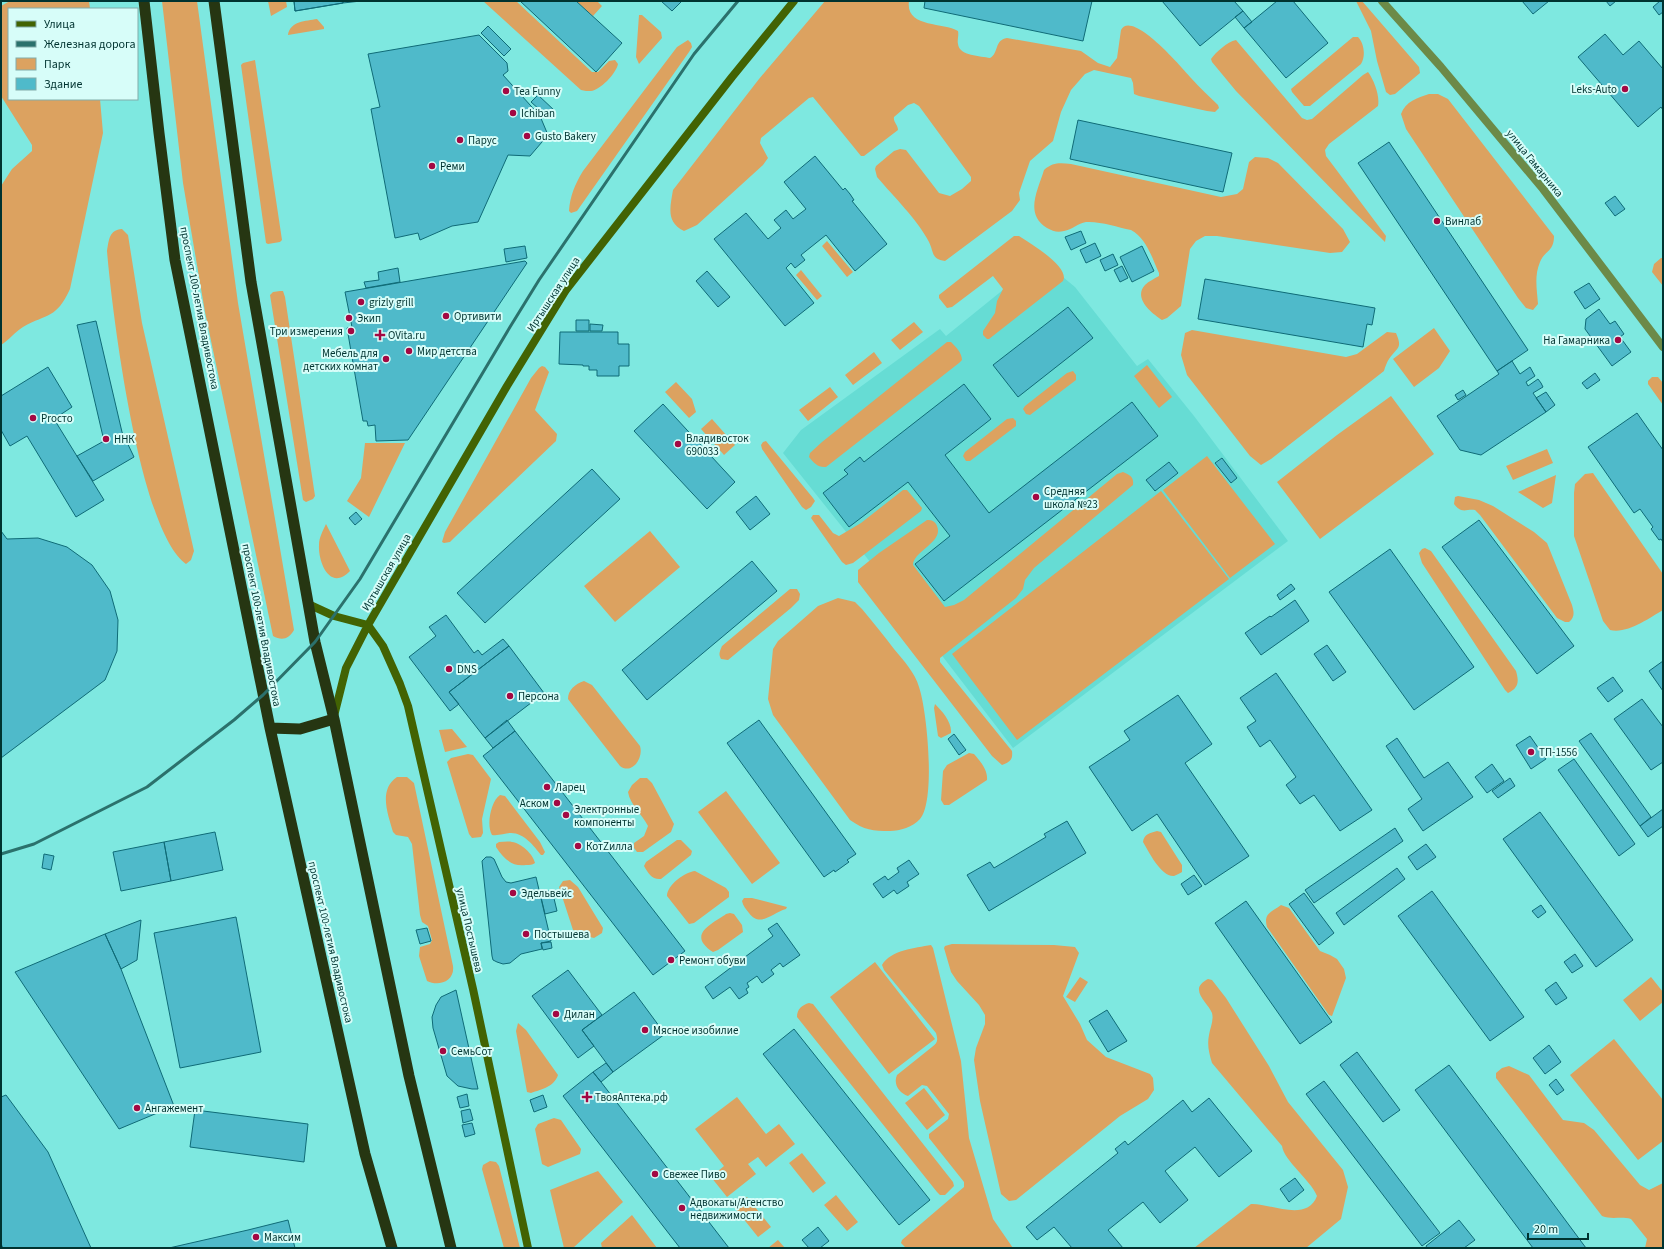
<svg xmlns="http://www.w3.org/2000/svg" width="1664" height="1249" font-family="'Source Sans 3',sans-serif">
<rect width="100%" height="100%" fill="#7ee8e0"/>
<path fill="#66dcd4" d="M1041,259L1075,287L1137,366L1148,359L1194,416L1288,541L1013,748L867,558L783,453L801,430L940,329L946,336Z"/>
<path fill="#dca260" d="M10,1H89L90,9H9V99H100L103,133L70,289C56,319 48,313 23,327C15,332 9,340 1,345V186L12,169L32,151V145L1,96V6Z
M162,1H197L238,303L294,630C289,639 282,641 273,636L205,312L183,183Z
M268,1H286L287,7L271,16Z
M483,1H516L592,72H598L609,61L615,60L618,64C616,74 600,90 591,91C588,91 584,91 581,90Z
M576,1H597L602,6L593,16Z
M825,1H909C905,28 943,22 958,31C959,36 957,40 958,44C959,56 981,56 990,58C999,53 994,40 1007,38L1081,51L1098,63L1110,67L1117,58L1121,30C1132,9 1183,69 1191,78C1200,88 1209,96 1218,105L1219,108L1215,112L1207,111L1139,96L1134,94L1133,83L1131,78L1094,70L1085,74L1071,90L1061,112L1053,141L1030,161L1019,193L1020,200L1012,211L945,261C931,259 934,252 929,242C918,220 893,196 877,177L875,169L876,166L894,151L900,149L906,150L939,193L950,196L962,189L971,181V177L919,106L914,103L908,105L894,117C893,122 898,125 898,130L864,156H861L813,97L809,98L761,138L760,143L768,158L763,165L697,225L684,231C666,222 670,208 673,190L759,79Z
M1356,1H1362L1419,67L1420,73L1395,94L1390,95L1386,92L1377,61L1371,31Z
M639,15H642L661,32L662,38L639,64L636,57Z
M317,19L324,27V29L288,35C290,21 306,21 317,19Z
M1353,37H1358C1364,43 1366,56 1361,64L1310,106H1304L1292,92L1291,89Z
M688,40L691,43L692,47L689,52L577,211L571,213L569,211C570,196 575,184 583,171L677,47Z
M1236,40L1302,118L1307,120L1312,119L1363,75L1368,72C1374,80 1380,96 1378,106L1329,144L1325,150L1326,156L1386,236L1385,242L1351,209L1236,91L1212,62L1211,59C1216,52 1227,42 1236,40Z
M255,60L282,240L280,242L268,244L266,243L241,65L243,63Z
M1429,94H1438L1448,99L1554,236C1554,252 1545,250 1540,262C1534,276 1537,290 1538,304L1533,310L1526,308L1518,298L1406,129L1401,114C1406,101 1417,98 1429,94Z
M1255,157L1268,158L1278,163L1343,229L1350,242L1342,252L1330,253L1217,236H1205L1196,241L1190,249L1181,306L1167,318L1162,320C1151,313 1133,298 1145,285C1149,281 1154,279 1159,276V273C1152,258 1147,239 1131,230C1117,227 1100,221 1086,222C1078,223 1072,230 1064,231C1057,233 1053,231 1047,228C1024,214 1038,190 1044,170C1053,162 1060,163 1071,164L1221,197L1237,194L1243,189L1249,162Z
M122,229L128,235L142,323L194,551L191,560L186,564C139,531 112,311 107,251C109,240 109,230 122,229Z
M1014,236H1019C1031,244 1064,263 1064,278L1063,281L989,339H987L983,335V331L995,313L997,301L1003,289L993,276L952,307L947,308L939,298V295Z
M827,241L853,272L847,277L822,246Z
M1661,258H1663V286L1652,272L1654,264Z
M801,270L822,296L817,300L796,275Z
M280,291H283L285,297L315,496L313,499L306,502L303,500L270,295L273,292Z
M914,322L923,332L900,350L891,340Z
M1434,328L1450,351L1439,368L1414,387L1393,359Z
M1192,330L1346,357L1357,354L1387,332L1396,333C1403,349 1397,347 1389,359C1387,362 1385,367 1384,371L1271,459L1261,465L1250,456L1187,375L1181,355L1185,333Z
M947,342H951C956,347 962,353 962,360L959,363L826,467C818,468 813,462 809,457L810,453L822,442Z
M874,352L882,363L853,385L845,375Z
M1147,365L1172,397L1159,408L1134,376Z
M542,366L545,367L549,372L535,410L557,434L556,441L454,538L450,542L444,543L442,542L445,532L531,378L539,368Z
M1073,371L1076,375V380L1030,415L1026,414L1023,409L1025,406L1067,373Z
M1652,377H1658L1663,383V405L1648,384V381Z
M676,382L692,399L696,412L689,418L665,392Z
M830,387L838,397L808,421L799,410Z
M1391,396L1434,454L1320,539L1277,482L1337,435Z
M1013,418L1016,421V426L970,461H966L963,456L965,452L1007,419Z
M712,419L735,445L724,455L701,429Z
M766,441L813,498L815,501L811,507L806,510L802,507L762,449L761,445L763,442Z
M365,443H405L369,517L347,501L361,478Z
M1547,449L1553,463L1513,480L1506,466Z
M1207,456L1275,544L1230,578L1163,490Z
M1123,472C1130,475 1134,477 1133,485L1034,568L1025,580L1023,589L1016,598L940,658V662L1012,751C1013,760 1010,762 1002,765L992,756L858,582V570L879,553L927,520C932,520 935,521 937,526C944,542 913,551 913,565L945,607L954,605L964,600L1117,474Z
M1593,473L1663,574V610C1649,618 1628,634 1610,630L1603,621L1574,536V493L1575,484L1585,474Z
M1556,475L1552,503L1543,508L1518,492Z
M903,490H907L922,508L921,511L853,563L846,565L842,562L811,518L813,515H819L833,533L839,536L861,523Z
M1161,491L1229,579L1017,740L952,654Z
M1458,496L1479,500L1493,506L1534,532L1547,543L1572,605C1574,612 1575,617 1569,622H1565L1557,618L1480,515L1475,510C1465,509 1462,514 1454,504L1455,497Z
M326,524L350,571C330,592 318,562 319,545C319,537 323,531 326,524Z
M650,531L680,567L615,622L584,586Z
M1425,548L1431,551L1516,671C1519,681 1519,688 1508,693L1505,690L1422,563L1419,553L1422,549Z
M790,589H797L800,594L799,600L791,608L728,660L721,659C718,654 720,651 722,646Z
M838,598L855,602L862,609C873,622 884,636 894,649C904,661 915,673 919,687C927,710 936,801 920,819C913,827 900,831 890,831C873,831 864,830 850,820L773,715L768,699L773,649L778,641L818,606Z
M584,681L592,685L640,746C644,759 631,775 620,766L568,699C568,690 575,684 584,681Z
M935,704C942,711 952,722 951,733L941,738L938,736L934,708Z
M452,729L467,747L445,752L439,730Z
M969,753L974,754C980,761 988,770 987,780L949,805H944L941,800L943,771L947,765Z
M468,754L473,755L491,779L482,819L483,833L481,837L472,838L469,834L447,762L451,758Z
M397,777H407L414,783L453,966C455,981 439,987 427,981L419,956L420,947L430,944L432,940L428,926L422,922L420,915L412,844L408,837L396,835L393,832C388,814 378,790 397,777Z
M640,778H647L652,783L674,824L671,832L643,852H637L634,848V843L644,836L648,826C642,814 630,805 628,792L632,785Z
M726,791L780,863L752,884L698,812Z
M500,795L505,796L540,842L545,852L543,855H541C534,846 524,833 511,833C505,833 499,836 492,835C486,825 491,801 500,795Z
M1157,831L1161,832L1182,865V872C1180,873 1177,875 1174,876C1161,877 1149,852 1143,842C1144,834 1150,833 1157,831Z
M677,840H681L692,851L691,855L661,879C652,880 648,873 644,866L646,862Z
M499,842C503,842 508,841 512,842C521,843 533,854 535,863C532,865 530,865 526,865C512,867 504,859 496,847V844Z
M695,871L726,888L729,892V897L694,923L689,924L667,896C667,885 685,872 695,871Z
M570,880L578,887L603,928L602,933L594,938L582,935L573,930L559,887L563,881Z
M744,898H752L787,907L786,909C772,913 760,928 749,913C746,909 743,906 742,901Z
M1281,905L1289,908L1320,951L1330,955L1337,959L1344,969L1346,978L1332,1016L1329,1015L1267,927C1263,913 1272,912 1281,905Z
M730,913L734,914L742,925L743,932L718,950L713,952C709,950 706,947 703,943C695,930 717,921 726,914Z
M952,944L1054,945L1075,947L1079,953L1063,996L1080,1024L1087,1040L1106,1057L1150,1074L1153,1078L1154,1090L1148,1099L1120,1116L1016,1200L1009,1201L1001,1194L980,1101L974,1060L976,1048L985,1024V1015L979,1005L957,981L951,972L944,948L945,946Z
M931,945L933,948L961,1061L969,1138L993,1219L1013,1248H906L901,1243L902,1240L964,1187V1182L929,1138V1134L948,1119L949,1114L927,1086L922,1085L908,1096C899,1093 893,1084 897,1075L932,1047C938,1043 938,1040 936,1033L884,970L882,965C891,950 915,948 931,945Z
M875,962L935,1039L889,1074L830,997Z
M1080,977L1088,982L1075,1002L1066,997Z
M1651,977L1663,992V1002L1640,1021L1623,1000Z
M1208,979L1212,980L1226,998L1269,1066L1288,1102L1343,1170L1348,1187L1341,1219L1306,1248H1194L1251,1204C1270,1203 1307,1223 1317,1196C1310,1179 1284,1161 1282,1146L1212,1063C1209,1053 1207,1045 1209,1035C1210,1028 1214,1021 1212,1013C1209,1005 1198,997 1199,988C1200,984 1204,981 1208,979Z
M809,1003L813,1004L953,1182L954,1186L945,1195H940L937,1192L797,1017C797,1009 802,1005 809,1003Z
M518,1023L526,1030L558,1075C554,1087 542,1089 531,1093L527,1092L516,1031Z
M1614,1039L1663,1100V1141L1638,1160L1570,1075Z
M1509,1066L1529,1075L1563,1120L1584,1123L1594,1130L1640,1185L1649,1190L1663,1183V1248H1645L1647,1239L1631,1219C1621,1216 1612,1220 1602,1216L1496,1078V1073L1502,1068Z
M924,1088L945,1115L927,1130L905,1103Z
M737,1097L766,1134L779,1124L795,1144L766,1167L758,1157L748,1164L756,1174L727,1197L711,1177L724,1166L695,1129Z
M554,1118L561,1120L581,1149L580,1154L548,1167L542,1164L535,1129L538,1124Z
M802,1153L826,1183L813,1193L789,1163Z
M490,1161L496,1162L499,1166L520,1248H504L482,1169L483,1165Z
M598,1171L623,1202L573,1248H564L550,1190Z
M836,1195L858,1222L847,1231L824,1205Z
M747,1197L771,1227L758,1237L734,1207Z
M632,1215L657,1248H602L601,1243Z
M778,1240L785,1248H768Z"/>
<path fill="#4fbaca" stroke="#0f6b77" d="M294,1H343V3L295,11Z
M294,1H343V3L295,11Z
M343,1H361L343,3Z
M520,1H576L622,43L596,72Z
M661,1H682L672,11Z
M925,1H1092L1083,41L924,8Z
M1162,1H1234L1243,11L1200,46Z
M1277,1H1293L1328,43L1286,78L1244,28Z
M1522,1H1549L1533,14Z
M1606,1H1616L1610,6Z
M1660,1H1663V12L1659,15L1653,7Z
M1243,11L1252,22L1244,28L1235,17Z
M488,26L511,49L504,56L481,33Z
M1605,34L1623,55L1639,41L1663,69V110L1661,107L1638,127L1578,57Z
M479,35L507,63L508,71L503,75L540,116L548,135L530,156L508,155L478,222L452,226L420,240L418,233L395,238L371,109L380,107L368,54Z
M538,95L555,111L549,118L531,102Z
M1078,120L1232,153L1223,192L1070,159Z
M1389,142L1528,350L1497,371L1358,163Z
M815,156L843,190L845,188L850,194L854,200L852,201L887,244L855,271L826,235L801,255L805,260L795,268L791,263L786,268L814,303L785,326L714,239L746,213L768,239L781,228L774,220L786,210L793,219L806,209L784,182Z
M1615,196L1625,209L1615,216L1605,203Z
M1081,231L1086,243L1071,250L1065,237Z
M1095,243L1101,256L1086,263L1080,250Z
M525,246L527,258L506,262L504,249Z
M1142,246L1154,271L1132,282L1120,257Z
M1113,254L1118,265L1105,271L1100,260Z
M525,261L527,263L408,440L376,441L375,425L368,426L367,421H363L347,328L352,327L345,292Z
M1122,266L1128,278L1120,282L1114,270Z
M398,268L400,282L366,288L364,282L379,280L378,272Z
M707,271L730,297L718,307L696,281Z
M1205,279L1375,308L1372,325L1367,324L1363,347L1198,319Z
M1589,283L1600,299L1585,309L1574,292Z
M1068,307L1093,338L1018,397L993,365Z
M1599,309L1610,324L1615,321L1624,334L1620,337L1631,352L1612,366L1585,329L1586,319Z
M576,320H589V331H576Z
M96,321L122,432L134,457L93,481L77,456L104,441L77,325Z
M590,324L603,325L602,331H590Z
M560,332H618V344H629V366H619V376H597V370H589V366H583V365L559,364Z
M1512,361L1520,374L1530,367L1535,376L1526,382L1528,386L1538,379L1541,383L1543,387L1533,393L1546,412L1481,455L1460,450L1437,416L1499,374L1497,371Z
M48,367L72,407L54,419L104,500L76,517L27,436L10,446L1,430V396Z
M1595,373L1600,380L1587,389L1582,383Z
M964,384L991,419L945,455L989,513L1132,402L1158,436L944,601L915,564L950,536L908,482L849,527L823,493L848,474L844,470L860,457L864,462Z
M1463,390L1466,395L1458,400L1455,395Z
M1546,392L1555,405L1546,412L1536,398Z
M663,404L735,482L707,509L634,431Z
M1637,413L1663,450V542L1661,539L1659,540L1651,529L1653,527L1640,509L1634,513L1588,447Z
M1222,458L1237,478L1231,483L1215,463Z
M1169,462L1178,473L1155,491L1146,480Z
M592,469L620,499L485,623L457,593Z
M756,496L770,514L750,530L736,512Z
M356,512L362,519L355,525L349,518Z
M1479,520L1574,646L1537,674L1442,547Z
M1,531L7,539L38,538L67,547L92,565L110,591L118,620L117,651L105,680L1,758Z
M1390,549L1474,667L1414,710L1329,592Z
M752,561L777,591L647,700L622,670Z
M1291,584L1295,589L1280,600L1277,595Z
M1295,600L1309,621L1261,655L1245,633L1270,616L1271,617Z
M446,615L474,653L478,650L482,655L503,639L509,646L449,692L459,704L450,711L409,657L436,636L429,627Z
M1327,645L1346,672L1333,681L1314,654Z
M509,646L544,693L485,738L449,692Z
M1663,661V691L1649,671Z
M1276,673L1372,810L1340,831L1314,795L1300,804L1286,785L1296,777L1270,740L1260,747L1247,727L1256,721L1240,698Z
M1613,677L1623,691L1608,702L1597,688Z
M1178,695L1212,744L1185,763L1249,856L1205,885L1157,814L1132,831L1089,767L1130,740L1124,731Z
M1642,699L1663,727V762L1651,770L1614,719Z
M507,720L515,731L493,748L485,738Z
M759,720L856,854L847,860L849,862L835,872L834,870L824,877L727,743Z
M515,731L685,951L653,975L483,756Z
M1591,733L1651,817L1640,826L1579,741Z
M954,734L966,750L959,755L948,739Z
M1530,736L1546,759L1531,769L1516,745Z
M1397,738L1424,778L1448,762L1473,797L1423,831L1408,809L1422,799L1386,746Z
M1574,759L1635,844L1619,856L1558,770Z
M1492,764L1504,781L1487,793L1475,777Z
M1510,778L1515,786L1498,798L1492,791Z
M1663,809V826L1648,837L1640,826Z
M1540,812L1633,940L1596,967L1503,839Z
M1067,821L1086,853L989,911L967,875L990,862L994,868L1046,837L1044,834Z
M1395,828L1403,841L1314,903L1305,890Z
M215,832L223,870L171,881L164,842Z
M164,842L171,881L121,891L113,852Z
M1426,844L1436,857L1417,870L1408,857Z
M44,854L54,856L51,870L42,868Z
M486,857H491L494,859L502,877L506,882L511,883L536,877L551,941L541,943L542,949L521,954L510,963L503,964L497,962L493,960L492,956L482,861Z
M909,860L919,874L907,882L909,886L897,894L894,890L883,898L873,884L885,876L888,880L899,872L897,868Z
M1397,868L1405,879L1344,925L1336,913Z
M1194,875L1202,886L1188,895L1181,884Z
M552,890L557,911L545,914L540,893Z
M1432,891L1524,1017L1490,1041L1398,916Z
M1304,893L1334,933L1319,945L1289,904Z
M1246,901L1332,1022L1300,1044L1215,923Z
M1541,905L1546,912L1538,918L1532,911Z
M236,917L261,1052L180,1068L154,933Z
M141,920L137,960L121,969L105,934Z
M777,923L800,955L783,967L780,963L771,970L774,974L762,983L757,976L747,983L749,987L746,989L748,993L739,999L730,987L713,999L705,987L773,936L768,929Z
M427,928L431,941L420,944L416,930Z
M105,934L121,969L174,1106L119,1129L15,972Z
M551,942L552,948L543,950L541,943Z
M1575,954L1583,966L1572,973L1564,962Z
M568,970L602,1015L582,1030L594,1046L578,1058L532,996Z
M1556,982L1567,998L1556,1005L1545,990Z
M456,990L478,1089H472L458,1086L447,1076L433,1028L432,1017L436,1005L441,997Z
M634,992L665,1034L613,1072L582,1030Z
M1107,1010L1127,1041L1108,1052L1089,1021Z
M794,1029L930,1200L899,1225L763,1054Z
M1549,1045L1561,1062L1545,1074L1533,1058Z
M1357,1052L1400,1110L1383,1122L1340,1065Z
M606,1063L613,1072L601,1082L593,1072Z
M1449,1065L1546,1194L1586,1248H1533L1415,1090Z
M593,1072L601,1082L729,1248H680L591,1133L563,1096Z
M1556,1079L1564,1090L1557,1095L1549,1085Z
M1324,1081L1440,1233L1422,1246L1306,1094Z
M467,1094L469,1106L460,1108L457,1097Z
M6,1095L48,1152L91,1248H3L1,1244V1097Z
M543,1095L547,1107L534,1112L530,1100Z
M1209,1098L1252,1151L1219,1177L1195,1147L1165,1171L1188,1200L1160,1223L1143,1202L1108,1230L1123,1248H1072L1054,1227L1037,1240L1026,1227L1118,1153L1115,1149L1125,1141L1128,1145L1183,1100L1192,1112Z
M470,1109L473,1120L463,1123L461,1111Z
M195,1110L308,1124L304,1162L190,1147Z
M472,1123L475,1134L465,1137L462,1125Z
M1295,1178L1304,1190L1289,1202L1280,1189Z
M288,1220L295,1248H169L248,1230Z
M1459,1220L1475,1240L1464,1248H1427L1426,1246Z
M818,1227L829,1241L820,1248H809L802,1240Z"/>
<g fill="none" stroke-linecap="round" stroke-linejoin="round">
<path stroke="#6c8a48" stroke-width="8" d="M1382,1L1441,67L1543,189L1663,347"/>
<path stroke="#426303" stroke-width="8" d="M308,604L334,616L368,625
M368,625L383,646L400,684L408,706L473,989L528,1248
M334,716L346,668L368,625L507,386L566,290L732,77L794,1"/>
<path stroke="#263612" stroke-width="11" d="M144,1L159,133L175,260L270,728L365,1154L392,1248
M214,1L251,282L315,642L334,719L409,1076L451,1248
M270,728L300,729L334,719"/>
<path stroke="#2b716c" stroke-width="3" d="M1,854L34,844L147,787L234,720L263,695L315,642L360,579L510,327L539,280L694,54L738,1"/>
</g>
<g fill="#a30843" stroke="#d7fdf9" stroke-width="1.5">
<circle cx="1625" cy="89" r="4"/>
<circle cx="506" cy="91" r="4"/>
<circle cx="513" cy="113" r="4"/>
<circle cx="527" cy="136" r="4"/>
<circle cx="460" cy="140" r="4"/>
<circle cx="432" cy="166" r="4"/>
<circle cx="1437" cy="221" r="4"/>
<circle cx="361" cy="302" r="4"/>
<circle cx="446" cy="316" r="4"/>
<circle cx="349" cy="318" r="4"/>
<circle cx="351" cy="331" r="4"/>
<path d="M378 329h4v4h4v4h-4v4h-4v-4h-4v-4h4z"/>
<circle cx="1618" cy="340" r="4"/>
<circle cx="409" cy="351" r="4"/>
<circle cx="386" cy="359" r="4"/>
<circle cx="33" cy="418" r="4"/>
<circle cx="106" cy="439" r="4"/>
<circle cx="678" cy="444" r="4"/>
<circle cx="1036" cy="497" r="4"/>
<circle cx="449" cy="669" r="4"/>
<circle cx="510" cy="696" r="4"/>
<circle cx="1531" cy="752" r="4"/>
<circle cx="547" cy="787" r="4"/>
<circle cx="557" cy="803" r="4"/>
<circle cx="566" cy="815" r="4"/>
<circle cx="578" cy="846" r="4"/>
<circle cx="513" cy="893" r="4"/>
<circle cx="526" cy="934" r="4"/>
<circle cx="671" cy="960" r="4"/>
<circle cx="556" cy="1014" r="4"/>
<circle cx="645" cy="1030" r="4"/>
<circle cx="443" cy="1051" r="4"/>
<path d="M585 1091h4v4h4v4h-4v4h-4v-4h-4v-4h4z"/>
<circle cx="137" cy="1108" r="4"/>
<circle cx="655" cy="1174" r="4"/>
<circle cx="682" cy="1208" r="4"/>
<circle cx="256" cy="1237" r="4"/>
</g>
<g text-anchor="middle" stroke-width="4" stroke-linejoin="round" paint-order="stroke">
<g font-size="11" fill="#003330" stroke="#d7fdf9" text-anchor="start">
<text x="1617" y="93" text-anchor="end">Leks-Auto</text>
<text x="514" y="95">Tea Funny</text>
<text x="521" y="117">Ichiban</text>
<text x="535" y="140">Gusto Bakery</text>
<text x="468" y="144">Парус</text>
<text x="440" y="170">Реми</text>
<text x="1445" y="225">Винлаб</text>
<text x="369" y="306">grizly grill</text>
<text x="454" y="320">Ортивити</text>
<text x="357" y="322">Экип</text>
<text x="343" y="335" text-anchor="end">Три измерения</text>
<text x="388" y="339">OVita.ru</text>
<text x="1610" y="344" text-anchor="end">На Гамарника</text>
<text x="417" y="355">Мир детства</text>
<text x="378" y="357" text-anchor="end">Мебель для<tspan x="378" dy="13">детских комнат</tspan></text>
<text x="41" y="422">Proсто</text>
<text x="686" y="442">Владивосток<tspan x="686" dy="13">690033</tspan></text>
<text x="114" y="443">ННК</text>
<text x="1044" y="495">Средняя<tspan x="1044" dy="13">школа №23</tspan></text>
<text x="457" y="673">DNS</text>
<text x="518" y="700">Персона</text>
<text x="1539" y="756">ТП-1556</text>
<text x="555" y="791">Ларец</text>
<text x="549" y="807" text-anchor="end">Аском</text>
<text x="574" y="813">Электронные<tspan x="574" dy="13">компоненты</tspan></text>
<text x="586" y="850">КотZилла</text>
<text x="521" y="897">Эдельвейс</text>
<text x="534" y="938">Постышева</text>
<text x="679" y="964">Ремонт обуви</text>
<text x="564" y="1018">Дилан</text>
<text x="653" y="1034">Мясное изобилие</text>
<text x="451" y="1055">СемьСот</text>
<text x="595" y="1101">ТвояАптека.рф</text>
<text x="145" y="1112">Ангажемент</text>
<text x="663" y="1178">Свежее Пиво</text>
<text x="690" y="1206">Адвокаты/Агенство<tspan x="690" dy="13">недвижимости</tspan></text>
<text x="264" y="1241">Максим</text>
</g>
<g font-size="11" fill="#003330" stroke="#d7fdf9">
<text transform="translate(1535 163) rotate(51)" y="4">улица Гамарника</text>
<text transform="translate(553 294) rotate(-57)" y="4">Иртышская улица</text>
<text transform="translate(200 308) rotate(79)" y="4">проспект 100-летия Владивостока</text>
<text transform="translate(386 572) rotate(-60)" y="4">Иртышская улица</text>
<text transform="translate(262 625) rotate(79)" y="4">проспект 100-летия Владивостока</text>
<text transform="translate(470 930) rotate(77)" y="4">улица Постышева</text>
<text transform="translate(331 942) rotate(77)" y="4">проспект 100-летия Владивостока</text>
</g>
</g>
<rect width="1664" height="1249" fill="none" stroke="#003330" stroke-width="4"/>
<rect x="8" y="8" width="130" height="92" fill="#d7fdf9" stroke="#81aca9"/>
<rect x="16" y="21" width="20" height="6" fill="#426303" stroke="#81aca9"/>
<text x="44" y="28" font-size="12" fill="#003330">Улица</text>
<rect x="16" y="41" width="20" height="6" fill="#2b716c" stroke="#81aca9"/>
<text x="44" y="48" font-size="12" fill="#003330">Железная дорога</text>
<rect x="16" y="58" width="20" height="12" fill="#dca260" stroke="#81aca9"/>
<text x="44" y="68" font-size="12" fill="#003330">Парк</text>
<rect x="16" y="78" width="20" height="12" fill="#4fbaca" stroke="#81aca9"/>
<text x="44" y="88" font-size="12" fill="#003330">Здание</text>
<path d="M1528 1233v6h60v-6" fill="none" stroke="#003330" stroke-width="2"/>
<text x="1534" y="1233" font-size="12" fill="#003330" stroke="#d7fdf9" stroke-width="3" paint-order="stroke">20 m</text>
</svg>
